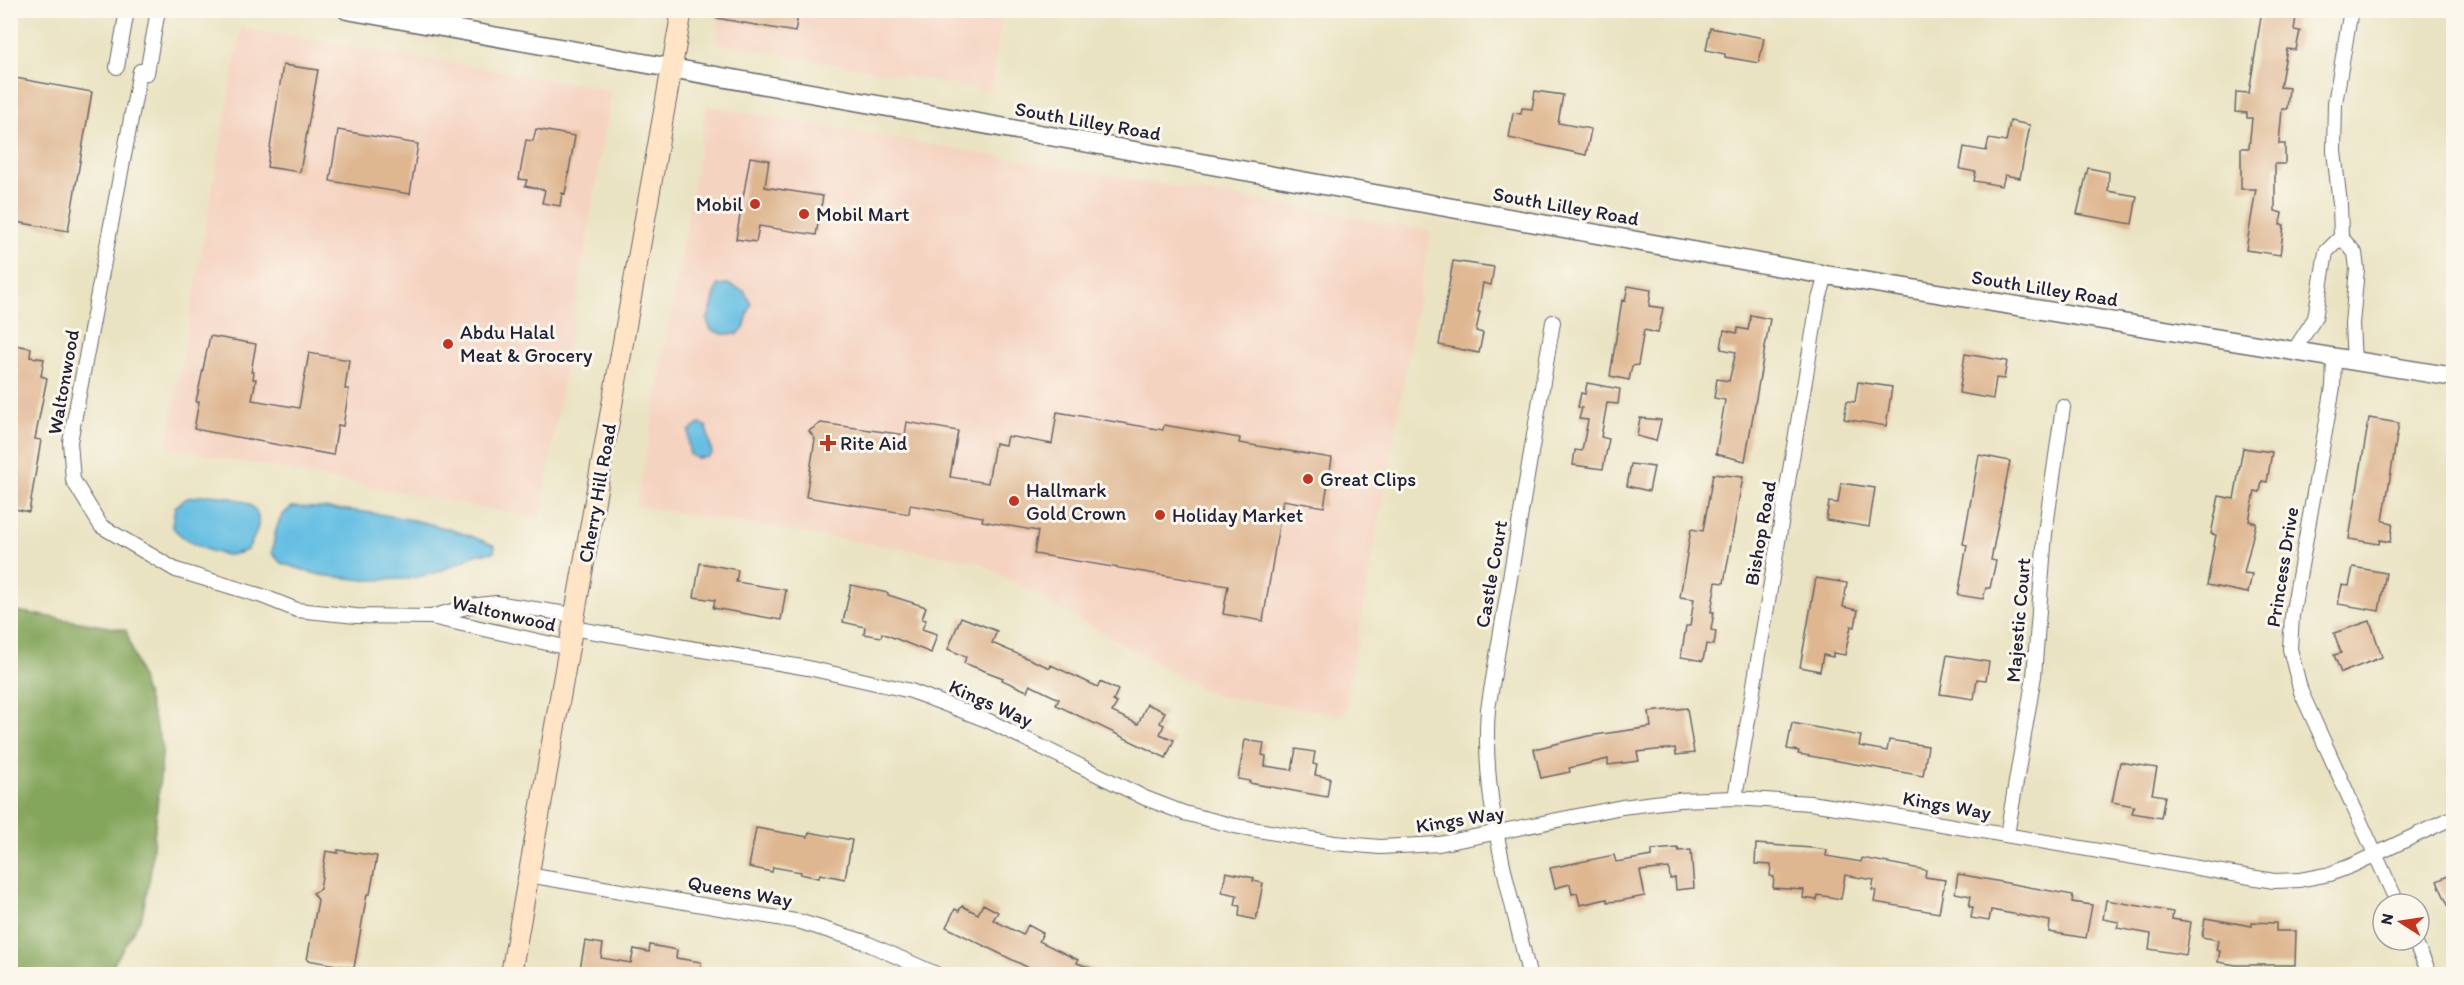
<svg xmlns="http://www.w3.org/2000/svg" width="2464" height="985" font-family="Itim,sans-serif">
<rect width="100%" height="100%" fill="#fbf7ec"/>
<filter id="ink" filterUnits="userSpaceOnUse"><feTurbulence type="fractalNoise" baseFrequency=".0167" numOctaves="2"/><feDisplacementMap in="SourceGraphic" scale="12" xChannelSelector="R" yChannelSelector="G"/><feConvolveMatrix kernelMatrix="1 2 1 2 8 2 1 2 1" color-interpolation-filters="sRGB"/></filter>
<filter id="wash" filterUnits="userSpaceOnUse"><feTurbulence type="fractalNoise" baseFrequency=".008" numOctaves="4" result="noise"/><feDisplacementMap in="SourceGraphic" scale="24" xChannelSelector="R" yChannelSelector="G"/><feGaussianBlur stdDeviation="1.35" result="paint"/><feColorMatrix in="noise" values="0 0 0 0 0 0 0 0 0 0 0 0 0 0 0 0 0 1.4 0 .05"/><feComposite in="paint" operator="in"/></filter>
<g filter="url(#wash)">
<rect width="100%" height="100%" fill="#eae3c2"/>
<path fill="#f5d3c1" d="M721,11H1003L990,91L716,43Z
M241,28L612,90L540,519L167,447Z
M707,106L1431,231L1344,715L1213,695L976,561L637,506Z"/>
<path fill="#84a65b" stroke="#53644b" stroke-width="1.5" d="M10,610L126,630L163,748L150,877L142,916L112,967L111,974H11Z"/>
<path fill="#66bfe3" stroke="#44708f" stroke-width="1.5" d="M728,284L744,291L751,303L744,328L737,334H723L711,330L707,320C713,308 713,297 718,285Z
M699,424L706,426L712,453L708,457L697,458L690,455L688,445L689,431Z
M207,495C247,497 275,507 247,550C241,552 234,555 228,555C209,553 183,541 172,526L175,507L187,498Z
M292,507C357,508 435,519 495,546L494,552L478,554L438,572L408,579L365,580L320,575L281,563L272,553C275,535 275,518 292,507Z"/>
<g id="blocks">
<path fill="#deb690" d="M717,10H799L795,32L716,18Z
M2262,10H2297L2294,30L2300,31L2296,50L2287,49L2280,87L2289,88L2287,109H2282L2279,144H2285V164H2275V211L2282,213L2280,225H2284L2280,255L2246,250L2256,189H2241V148H2249L2252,118H2247V113L2235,112L2236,92L2249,93Z
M1710,28L1764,38L1759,63L1725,57V54L1706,50Z
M283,65L318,70L300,172L267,167Z
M10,77L92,92L68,231L10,221Z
M1535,91L1563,95L1558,123L1591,129L1586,155L1509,138L1513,113L1521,114L1522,108L1532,109Z
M2010,121L2030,125L2020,178L2005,175L2002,186L1974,181L1976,172L1960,169L1964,147L1986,151L1989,139L2006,142Z
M536,129L575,136L565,194L562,193L560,206L542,203L545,190L525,186L527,180L519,179L526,140L533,141Z
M338,130L418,144L410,194L330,181Z
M750,157L769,160L765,187L823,196L816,235L759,226L756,242L736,239Z
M2088,168L2109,172L2108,191L2137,196L2132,224L2077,214Z
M1453,261L1494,267L1491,285L1483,283L1478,312H1480L1476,331L1483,333L1479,353L1439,345Z
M1628,286L1651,290L1649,306L1663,308L1658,333L1644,330L1638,365L1632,366L1629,380L1610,376L1622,300L1625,301Z
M1751,315L1770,319L1745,461L1716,454L1725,400L1714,398L1717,379L1729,381L1736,352L1721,349L1724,330L1737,333L1738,328L1748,330Z
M210,336L256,344L251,372H254L253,379H256L252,400L299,408L309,353L349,360L345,389H349L343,426L338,425L333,455L194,429L199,402H196Z
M10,344L31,348L30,357L44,359L41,376L47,378L35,439L41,440L29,512L10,508Z
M1965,354L2007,361L2004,379L1996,378L1993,399L1959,393Z
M1858,382L1892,387L1886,426L1844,419L1847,401L1855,402Z
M1587,383L1620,389L1618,404L1607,403L1601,437L1609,439L1603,469L1573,465L1575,450L1582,451L1588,420L1579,419L1582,408L1578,407L1581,393L1585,394Z
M1057,412L1163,430L1164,425L1240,438L1239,443L1332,458L1324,507L1283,500L1263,621L1223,614L1228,586L1034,554L1038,531L982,521L983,517L910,505L909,514L806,497L815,439L809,431L821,423L905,435L907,422L958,431L950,477L988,483L995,443L1005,445L1007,436L1052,444Z
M1640,418L1661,420L1656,441L1637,436Z
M2369,418L2399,423L2383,521L2393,523L2390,542L2380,540L2379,544L2349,539Z
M2243,448L2272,452L2267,482L2262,481L2260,492L2255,491L2249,521L2256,523L2244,573L2252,574L2248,593L2207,585L2216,535L2211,534L2219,496L2234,499Z
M1979,455L2010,461L1991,560L1996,561L1990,588H1986L1983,599L1958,595L1967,545L1963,544Z
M1631,464L1654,467L1649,491L1627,486Z
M1713,474L1743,477L1724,583L1716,582L1711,612H1714L1711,630L1716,631L1714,645L1706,644L1703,661L1681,657L1686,626H1690L1694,599L1680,597L1691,529L1703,531Z
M1841,483L1875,488L1869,527L1826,520L1829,502L1838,503Z
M700,563L738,570L736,582L786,590L781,620L713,608L715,600L694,597Z
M2353,567L2386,573L2379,611L2338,604L2342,585L2349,586Z
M1816,578L1847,583L1843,607L1858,610L1855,627L1851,626L1845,655L1833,653V657L1823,655L1820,671L1800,667Z
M851,585L888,593V595L926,607L922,619L926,620L922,629L937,634L931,653L882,633L881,637L864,634L865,627L843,622Z
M961,617L997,631L992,643L1050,668L1051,665L1098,687L1100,682L1118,690L1113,701L1117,703L1112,712L1138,724L1147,704L1165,712L1160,723L1164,725L1160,734L1174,740L1166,758L1056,705L1059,699L1030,685L1027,691L1002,680L1003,678L964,663L966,657L948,649Z
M2370,621L2382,657L2341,673L2334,655L2341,653L2334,633Z
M1947,655L1989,662L1986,680L1977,679L1974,699L1940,694Z
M1687,708L1694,753L1676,755L1675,748L1637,752L1639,761L1608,765V759L1569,768L1570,772L1541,778L1534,749L1588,736L1651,727L1649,712Z
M1792,723L1861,736L1859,746L1887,751L1889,740L1928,746L1923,776L1798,754L1799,751L1787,749Z
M1245,740L1264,743L1262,755L1266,756L1265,766L1292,770L1296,749L1315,752L1313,764L1317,765L1315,775L1330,778L1327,797L1249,783L1250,781L1238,779Z
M2120,762L2157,768L2152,794L2165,796L2161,818L2132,813L2134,806L2112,802Z
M756,828L808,837L809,832L852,840L845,879L820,874L819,878L800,874L801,872L773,867L772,872L749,867Z
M1756,844L1812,848L1827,850L1826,856L1861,862L1862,858L1926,870L1925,877L1945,880L1939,913L1874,902L1876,891L1872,890L1874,880L1845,875L1841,899L1818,895L1817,900L1803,898L1804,890L1773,888L1774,877L1770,876L1771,865L1755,864Z
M1678,848L1679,851L1691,850L1694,888L1676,890L1675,878L1670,879L1669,868L1640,871L1645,896L1619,901L1608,902L1607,899L1580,905L1577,893L1572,894L1570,884L1555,888L1550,868L1614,855L1616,862L1652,856V850Z
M338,850L377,856L370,894H367L354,968L307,960L318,900L313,893L320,889L326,851L338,853Z
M1226,872L1254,878L1253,881L1263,883L1256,920L1239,916L1240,906L1235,905L1237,895L1222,892Z
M2454,873V918L2437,881Z
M1958,874L2073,895L2072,902L2092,905L2086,938L2049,932L2050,921L1991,910L1989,921L1971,918L1973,907H1969L1971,896L1955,893Z
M2106,900L2173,912L2172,919L2191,922L2186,955L2149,949L2151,934L2117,928L2119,922L2103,919Z
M983,904L998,912L993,920L1023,935L1028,925L1043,933L1039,941L1078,960L1077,963L1105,973L1104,975H1043L946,927L955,909L959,911L962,906L978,914Z
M2205,918L2252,926V922L2276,923V931H2296L2295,965H2236L2218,962L2220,951L2216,950L2218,940L2202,937Z
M585,941L603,944L601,958L631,963L634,949L649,952L650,945L677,950L676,958L701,962L699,975H579Z"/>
</g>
</g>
<g filter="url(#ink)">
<use href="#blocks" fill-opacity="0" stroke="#68666a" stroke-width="1.5"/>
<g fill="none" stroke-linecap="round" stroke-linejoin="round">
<defs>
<path id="minor" d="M117,67L127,10
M140,71L70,442L73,480L101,526L176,570L262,596L297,610L356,616L431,617
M147,73L158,10
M2341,237L2340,204L2334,151L2335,103L2351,10
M2293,352L2315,318L2326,252L2341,237L2355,253L2357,269L2352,324L2354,362
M2334,358L2333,387L2292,616L2290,649L2301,692L2398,904
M572,628L808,668L911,691L989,721L1145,798L1184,813L1235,826L1334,843L1380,847L1439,844L1622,807L1679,800L1735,798L1810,803L1883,814L2274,881L2299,880L2330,874L2353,865L2454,817
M569,648L431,617L470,606L496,603L574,615
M1735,798L1818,303L1826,275
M2007,835L2034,676L2045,533L2063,407
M528,875L801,922L862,941L936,974
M2414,940L2430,974
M1529,974C1509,888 1481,799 1488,709L1553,322"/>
<path id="tertiary" d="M347,10L1826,275L2454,377"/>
<path id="secondary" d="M511,974L682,10"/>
</defs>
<use href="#minor" stroke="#68666a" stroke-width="16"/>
<use href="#tertiary" stroke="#68666a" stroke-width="21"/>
<use href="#secondary" stroke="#68666a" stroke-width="22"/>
<use href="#minor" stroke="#fff" stroke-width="14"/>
<use href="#tertiary" stroke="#fff" stroke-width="18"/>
<use href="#secondary" stroke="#ffe4c6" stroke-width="20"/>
</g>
</g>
<g fill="#c8321e" stroke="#fbf7ec" stroke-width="2">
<circle cx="755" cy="204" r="6"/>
<circle cx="804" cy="214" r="6"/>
<circle cx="448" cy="344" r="6"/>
<path d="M825 434h6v6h6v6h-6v6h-6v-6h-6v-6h6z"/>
<circle cx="1308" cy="479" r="6"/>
<circle cx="1014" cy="501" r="6"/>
<circle cx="1160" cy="515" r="6"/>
</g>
<g text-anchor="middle" stroke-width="6" stroke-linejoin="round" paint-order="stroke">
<g font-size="20" fill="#22223b" stroke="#fbf7ec">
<text transform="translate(1088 121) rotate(10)" y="7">South Lilley Road</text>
<text transform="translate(1566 206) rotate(10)" y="7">South Lilley Road</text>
<text transform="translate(2045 288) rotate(9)" y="7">South Lilley Road</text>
<text transform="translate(63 382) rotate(-80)" y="7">Waltonwood</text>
<text transform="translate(597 493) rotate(-80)" y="7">Cherry Hill Road</text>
<text transform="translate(1760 533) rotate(-80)" y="7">Bishop Road</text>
<text transform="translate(2282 567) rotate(-81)" y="7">Princess Drive</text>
<text transform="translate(1491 574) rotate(-80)" y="7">Castle Court</text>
<text transform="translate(504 613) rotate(13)" y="7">Waltonwood</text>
<text transform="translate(2018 620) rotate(-85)" y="7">Majestic Court</text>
<text transform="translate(991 703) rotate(24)" y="7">Kings Way</text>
<text transform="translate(1947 805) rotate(10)" y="7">Kings Way</text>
<text transform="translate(1460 819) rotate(-9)" y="7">Kings Way</text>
<text transform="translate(740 891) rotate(10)" y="7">Queens Way</text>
</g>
<g font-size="20" fill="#22223b" stroke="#fbf7ec" text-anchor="start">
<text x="743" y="211" text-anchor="end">Mobil</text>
<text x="816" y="221">Mobil Mart</text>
<text x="460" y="339">Abdu Halal<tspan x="460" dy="23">Meat &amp; Grocery</tspan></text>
<text x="840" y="450">Rite Aid</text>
<text x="1320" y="486">Great Clips</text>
<text x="1026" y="497">Hallmark<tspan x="1026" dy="23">Gold Crown</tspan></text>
<text x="1172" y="522">Holiday Market</text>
</g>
</g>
<rect width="2464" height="985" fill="none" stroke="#fbf7ec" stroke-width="36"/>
<g transform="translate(2401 922) rotate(282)"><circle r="28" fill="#fbf7ec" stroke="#a4a2a5" stroke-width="1.5"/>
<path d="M0-4.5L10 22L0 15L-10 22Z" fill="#c8321e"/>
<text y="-9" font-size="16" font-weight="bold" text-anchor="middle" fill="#22223b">N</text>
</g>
</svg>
